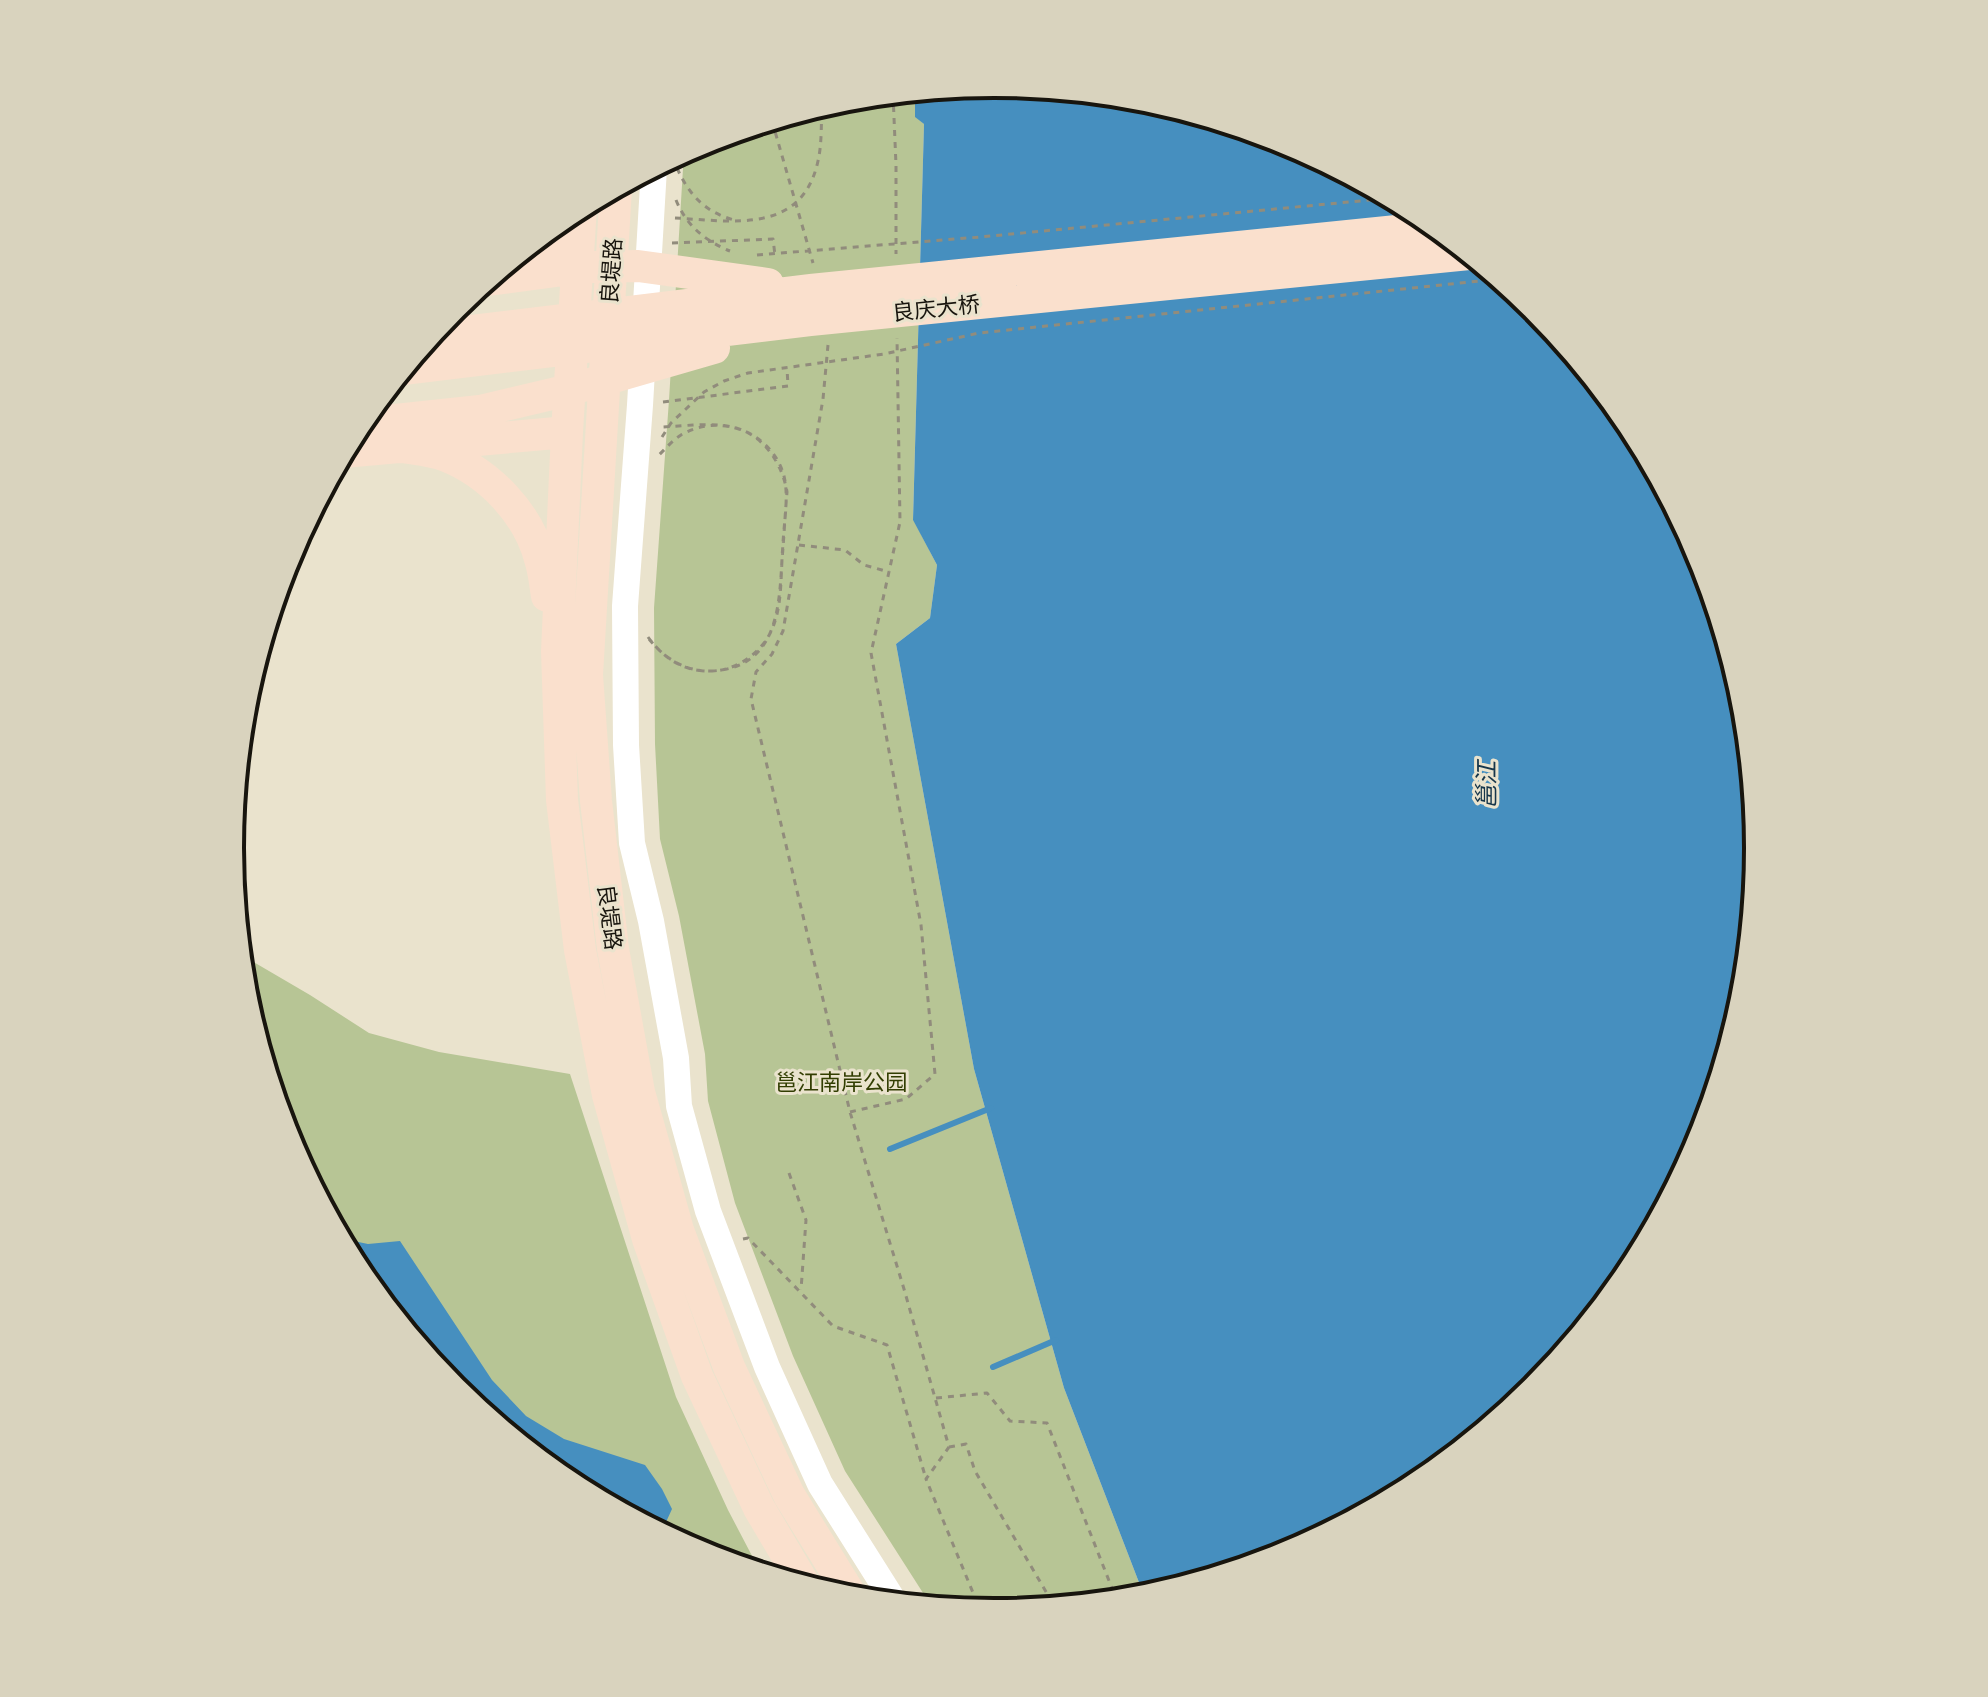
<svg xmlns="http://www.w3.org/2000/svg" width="1988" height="1697" font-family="Roboto,'Noto Sans SC',sans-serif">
<rect width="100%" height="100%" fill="#eae3cd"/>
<path fill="#b7c595" d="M915,92V116L924,124L913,519L937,565L930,618L896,644L974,1069L1064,1388L1145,1598H1143L994,1613L932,1607L845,1471L793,1356L735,1203L708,1101L705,1054L679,916L660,839L655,744L654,608L669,400L684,152L702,142L845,99Z
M240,954L310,995L369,1033L439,1052L570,1074L676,1397L728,1510L761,1573L701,1555L569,1484L453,1389L358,1273L288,1141L244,997Z"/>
<path fill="#468fbf" d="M994,84L1144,99L1287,142L1419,213L1535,308L1630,424L1700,556L1744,700L1758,849L1744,998L1700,1141L1629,1274L1534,1389L1418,1484L1286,1555L1145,1598L1064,1388L974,1069L896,644L930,618L937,565L913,520L924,124L915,117V92Z
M339,1238L368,1244L400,1241L492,1380L526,1416L564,1439L645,1465L662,1489L672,1509L661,1533L569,1484L453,1389L358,1273Z"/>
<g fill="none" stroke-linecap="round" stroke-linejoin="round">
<path stroke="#468fbf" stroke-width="6" d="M890,1149L991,1108
M993,1367L1056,1340"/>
<path stroke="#918c7c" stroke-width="3" stroke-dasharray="6 6" stroke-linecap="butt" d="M893,94L896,165V254
M772,121L813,263
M677,168C689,195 705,212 734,220
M676,200C686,225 705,241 730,251
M675,218C732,221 802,235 818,161C822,144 821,124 822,106
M672,243L773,239L775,255
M757,255L980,237L1391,198
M828,345L823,399L783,631L772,654L756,672L751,699L850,1112L904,1289L949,1447L926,1479L981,1612
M663,402L788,386L787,368
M662,437L671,423L704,392L724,381L748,373L884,354L979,333L1499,279
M799,545L845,550L864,565L889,572
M648,637C663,658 684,672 711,671C725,671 740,665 751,656C782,632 780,596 782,560C784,537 785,515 787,492C782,461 760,430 727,426C706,423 683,426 662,427
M649,639C665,659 686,672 712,671C784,667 779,596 783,543C784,522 789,497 784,476C772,432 720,412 681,435C673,440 666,448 659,455
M850,1112L906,1099L935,1074L921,925L871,653L900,522L897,338
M789,1173L806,1220L801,1290
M743,1239L748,1238L833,1326L887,1345L926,1479
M936,1398L987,1393L1010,1421L1047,1423L1117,1601
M949,1447L966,1444L975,1471L1055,1607"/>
<path stroke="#fff" stroke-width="26" d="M654,168L640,405L625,606L626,745L632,843L651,921L676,1058L679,1106L708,1211L767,1367L820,1484L895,1603"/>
<path stroke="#fae0cd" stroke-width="32" d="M616,188L587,675L596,801L613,949L639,1092L678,1230L729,1367L789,1495L853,1599
M581,206L567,432L557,651L562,800L580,950L608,1095L648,1239L697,1376L759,1508L805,1586
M525,249L578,242
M488,280L586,267L638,266L768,284
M430,336L811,290L1436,227
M403,369L810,320L1469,254
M358,424L480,411L569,390L714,348
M397,446C412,449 431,450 446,456C489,473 528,513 540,559C544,571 545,584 547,596
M343,452L567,432"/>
</g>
<g text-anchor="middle" stroke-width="6" stroke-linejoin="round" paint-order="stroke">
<g font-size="22" fill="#18150e" stroke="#eae3cd">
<text transform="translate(611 271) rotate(-86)" y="8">良堤路</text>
<text transform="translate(936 308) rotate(-6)" y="8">良庆大桥</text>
<text transform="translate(610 917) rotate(83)" y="8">良堤路</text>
</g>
<g font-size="22" fill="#323e02" stroke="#eae3cd">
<text x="841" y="1090">邕江南岸公园</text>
</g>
<g font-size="24" font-style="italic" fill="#16364b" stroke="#eae3cd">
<text transform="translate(1487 785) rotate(-90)" y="8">邕江</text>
</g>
</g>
<path d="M0 0H1988V1697H0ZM244 848a750 750 0 1 1 1500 0a750 750 0 1 1-1500 0Z" fill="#d9d3be" fill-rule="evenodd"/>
<path fill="none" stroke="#18150e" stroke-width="4" d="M244 848a750 750 0 1 1 1500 0a750 750 0 1 1-1500 0Z"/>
</svg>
